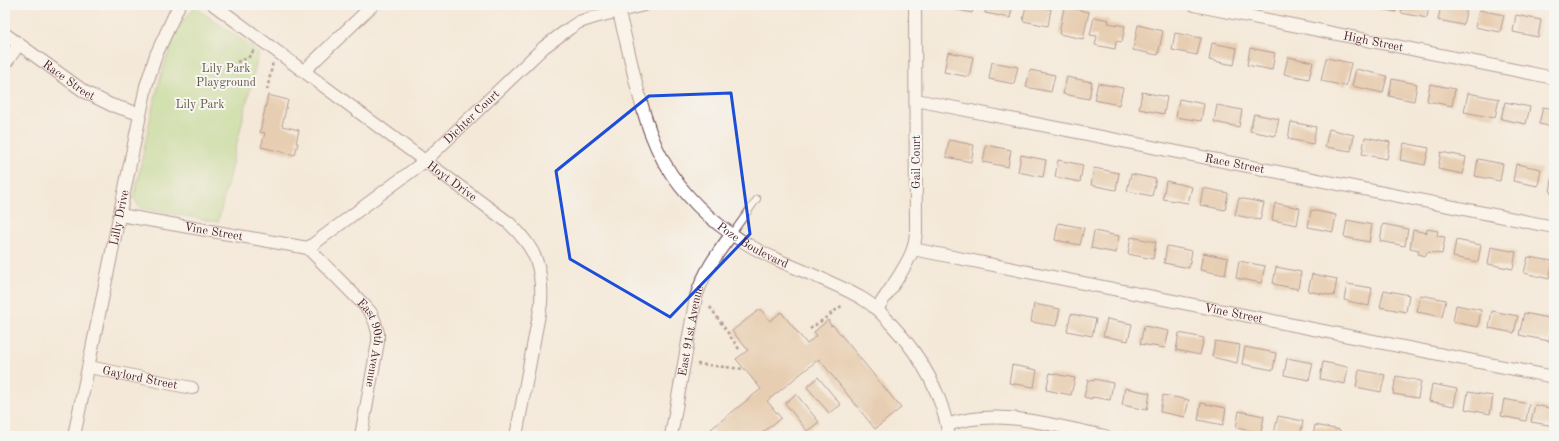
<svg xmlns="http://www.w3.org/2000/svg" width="1559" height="441" font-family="'Old Standard TT',serif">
<rect width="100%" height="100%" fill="#f6f6f2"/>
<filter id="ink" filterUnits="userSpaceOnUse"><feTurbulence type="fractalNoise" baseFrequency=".025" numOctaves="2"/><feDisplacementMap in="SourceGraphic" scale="8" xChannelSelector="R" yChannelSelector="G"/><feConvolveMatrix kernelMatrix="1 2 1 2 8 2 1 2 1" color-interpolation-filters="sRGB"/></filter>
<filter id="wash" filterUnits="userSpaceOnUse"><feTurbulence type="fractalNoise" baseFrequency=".012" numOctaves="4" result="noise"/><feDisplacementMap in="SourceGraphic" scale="16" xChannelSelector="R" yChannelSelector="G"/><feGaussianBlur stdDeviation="0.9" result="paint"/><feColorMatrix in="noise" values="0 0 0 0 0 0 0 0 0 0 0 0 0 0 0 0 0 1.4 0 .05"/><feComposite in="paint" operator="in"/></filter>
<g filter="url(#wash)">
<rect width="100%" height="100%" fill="#f4e9d9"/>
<path fill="#abd47f" stroke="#7a7a55" d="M195,7L259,52L218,222L140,208L134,198C146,143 155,76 180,26C184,19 190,13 195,7Z"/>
<g id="blocks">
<path fill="#d7ac81" d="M947,5H974L972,13L947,8Z
M986,5H1013L1010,18L985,13Z
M1026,5L1051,9L1048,26L1023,21Z
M1371,5H1397L1396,12L1371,7Z
M1403,5H1429L1427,18L1401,13Z
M1441,5H1450L1467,8L1463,25L1438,20Z
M1064,7L1089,12L1083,39L1059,34Z
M1479,10L1504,15L1500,32L1475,27Z
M1516,15L1541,20L1538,37L1513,32Z
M1094,17L1109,20L1108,23L1125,26L1122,42L1116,41L1115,49L1095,45L1097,36L1090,35Z
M1553,24H1554V43L1550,42Z
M1138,25L1163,31L1158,55L1133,50Z
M1175,33L1201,38L1197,55L1172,50Z
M1212,43L1237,48L1234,65L1209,60Z
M1250,48L1275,53L1272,70L1247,65Z
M948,52L973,57L969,77L944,72Z
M1288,57L1313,62L1309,79L1284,74Z
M1326,58L1351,63L1346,86L1321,81Z
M992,62L1018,67L1014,84L989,79Z
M1356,69L1387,76L1383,93L1352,86Z
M1030,70L1055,75L1051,92L1026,87Z
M1067,77L1092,82L1089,99L1063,94Z
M1392,79L1417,84L1414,101L1389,96Z
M1098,83L1123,88L1119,105L1094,100Z
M1430,84L1455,89L1452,106L1427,101Z
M1142,92L1167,97L1164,114L1139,109Z
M1468,93L1499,99L1495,118L1464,112Z
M268,95L288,100L282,126L299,130L296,143H298L295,155L261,147L265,133L260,132Z
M1179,99L1204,104L1201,121L1176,117Z
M1505,102L1530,107L1526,124L1501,119Z
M1217,105L1242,110L1239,127L1214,122Z
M1543,107L1554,109V127L1539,124Z
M1254,114L1279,119L1275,136L1250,131Z
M1291,122L1316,127L1313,144L1288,139Z
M1329,129L1354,135L1351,151L1325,147Z
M1365,137L1390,142L1387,159L1362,154Z
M949,140L974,145L971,162L946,157Z
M1404,143L1429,148L1425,165L1400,160Z
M986,145L1011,150L1008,167L983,162Z
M1441,152L1466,157L1463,174L1438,169Z
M1021,155L1046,160L1043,177L1018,172Z
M1478,159L1503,164L1500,181L1475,176Z
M1058,160L1083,165L1080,182L1055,177Z
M1516,164L1541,169L1538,186L1513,181Z
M1094,168L1119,173L1116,190L1091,185Z
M1131,174L1156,179L1152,196L1127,191Z
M1553,174H1554V193L1550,192Z
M1166,181L1192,187L1188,203L1163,199Z
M1203,188L1228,193L1225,210L1200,205Z
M1239,198L1264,203L1260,220L1235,215Z
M1275,203L1300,208L1297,225L1272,220Z
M1311,210L1336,215L1333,232L1308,227Z
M1347,220L1372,225L1369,242L1344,237Z
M1058,223L1084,228L1080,245L1055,240Z
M1383,224L1408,229L1405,246L1380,241Z
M1427,229L1438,231L1437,236L1445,237L1442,254L1427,252L1426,256L1418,254L1419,250L1410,248L1413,230L1427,233Z
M1094,231L1119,236L1116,253L1091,248Z
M1131,237L1156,242L1153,259L1128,254Z
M1456,240L1481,245L1478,262L1453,257Z
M1167,246L1192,251L1189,268L1164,263Z
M1491,247L1516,252L1513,269L1488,264Z
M1203,253L1228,258L1225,275L1200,270Z
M1528,257L1553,261L1549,279L1524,273Z
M1239,261L1265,266L1261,283L1236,278Z
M1276,267L1301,272L1298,289L1273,284Z
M1312,274L1337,279L1334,296L1308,291Z
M1347,284L1372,288L1369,306L1344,300Z
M1384,290L1409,295L1406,312L1380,307Z
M1420,295L1446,300L1442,317L1417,312Z
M1034,304L1060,309L1056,326L1031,322Z
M1456,305L1481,310L1478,327L1453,322Z
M760,309L770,321L781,312L807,344L817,335L814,332L828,320L831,326L833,325L901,408L875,429L819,359L767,401L781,418L758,436H717L711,429L761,389L736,359L748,350L732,331Z
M1492,311L1518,316L1514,333L1489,328Z
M1524,313L1554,319L1549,341L1519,335Z
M1071,314L1096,319L1092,336L1067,331Z
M1107,319L1132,324L1128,341L1103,336Z
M1144,326L1169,331L1165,348L1140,344Z
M1179,333L1204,338L1200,355L1176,350Z
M1215,341L1240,345L1237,363L1212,357Z
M1245,347L1276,353L1273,370L1242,364Z
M1287,358L1313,363L1309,380L1284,375Z
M1323,362L1348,367L1345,384L1320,379Z
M1012,365L1037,370L1034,387L1009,383Z
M1359,370L1385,375L1381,392L1356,387Z
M1050,373L1075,378L1071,395L1046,390Z
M1396,376L1421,381L1418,398L1393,394Z
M818,377L841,405L829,413L807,387Z
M1094,379L1113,383L1110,400L1092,397V399L1084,397L1088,380L1094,381Z
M1432,384L1457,389L1454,406L1429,401Z
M1125,388L1150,393L1147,410L1122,405Z
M1468,392L1493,396L1490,414L1465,409Z
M796,394L819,422L807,431L785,403Z
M1163,395L1189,400L1185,417L1160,412Z
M1504,399L1529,404L1526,421L1501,416Z
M1201,403L1226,408L1223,425L1198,420Z
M1535,405L1554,409V426L1531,422Z
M1239,411L1264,416L1261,433L1236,428Z
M1278,416L1303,421L1300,436H1288L1274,433Z
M1315,425L1340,430L1339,436H1313Z"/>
</g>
</g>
<g filter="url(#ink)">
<use href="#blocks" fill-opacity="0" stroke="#643d45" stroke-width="1"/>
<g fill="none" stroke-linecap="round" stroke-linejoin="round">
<defs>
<path id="service" d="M731,235L757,199"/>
<g id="minor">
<path id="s1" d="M214,5L509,223C536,248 543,268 541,304L516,436"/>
<path id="s2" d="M617,5C623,29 629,52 634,75C644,116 653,152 680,186C706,219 740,243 778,260C806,273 836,283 863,299C875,306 883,315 892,325C921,356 942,393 949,436"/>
<path id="s3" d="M1194,5L1554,78"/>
<path id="s4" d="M5,34L85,92L111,105L140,114"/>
<path d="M5,64L19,44"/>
<path d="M304,71L373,5"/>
<path id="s5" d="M916,100L1554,227"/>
<path id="s6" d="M120,215L308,248"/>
<path id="s7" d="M308,248L425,161L544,47L570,28L579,22L595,17L644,5"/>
<path id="s8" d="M308,248L365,306L371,313L375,322L378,333V342L361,436"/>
<path id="s9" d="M913,249L1554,377"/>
<path d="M877,309C888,292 907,267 913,249C915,244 915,238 916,233L915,5"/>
<path id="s10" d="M89,367L192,388"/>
<path d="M947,425C999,407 1053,426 1105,436"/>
<path id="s11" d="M74,436L146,86L156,55L179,5"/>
<path id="s12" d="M671,436L696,297C704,272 716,255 731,235"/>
</g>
</defs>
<use href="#service" stroke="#643d45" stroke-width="8"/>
<use href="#minor" stroke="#643d45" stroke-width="14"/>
<path stroke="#643d45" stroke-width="2.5" stroke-dasharray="3 3" stroke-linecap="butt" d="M237,62L248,58L254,50
M267,90L273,62
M710,307L739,349
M810,329L843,305
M697,364L743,369"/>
<use href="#service" stroke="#fff" stroke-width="6"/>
<use href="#minor" stroke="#fff" stroke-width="12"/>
</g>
</g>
<path d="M0 0H1559V441H0ZM731,93L750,234L670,317L570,259L556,171L649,96Z" fill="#f4e9d9" fill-opacity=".55" fill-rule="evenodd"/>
<path fill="none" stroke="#1d4ed8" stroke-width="3" stroke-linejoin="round" d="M731,93L750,234L670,317L570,259L556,171L649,96Z"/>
<g text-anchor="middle" stroke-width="4" stroke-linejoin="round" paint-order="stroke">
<g font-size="12" fill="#4a1f2b" stroke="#f6f6f2">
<text dy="4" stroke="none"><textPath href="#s3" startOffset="183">High Street</textPath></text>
<text dy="4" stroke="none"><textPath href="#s4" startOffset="79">Race Street</textPath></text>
<text dy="4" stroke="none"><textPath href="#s7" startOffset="210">Dichter Court</textPath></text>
<text transform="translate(916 162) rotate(-90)" y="4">Gail Court</text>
<text dy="4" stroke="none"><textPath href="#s5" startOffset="325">Race Street</textPath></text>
<text dy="4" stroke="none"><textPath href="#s1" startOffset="296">Hoyt Drive</textPath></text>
<text dy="4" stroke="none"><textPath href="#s11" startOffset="223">Lilly Drive</textPath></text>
<text dy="4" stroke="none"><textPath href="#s6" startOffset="95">Vine Street</textPath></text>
<text dy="4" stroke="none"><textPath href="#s2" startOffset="288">Poze Boulevard</textPath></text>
<text dy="4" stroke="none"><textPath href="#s9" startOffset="327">Vine Street</textPath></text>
<text dy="4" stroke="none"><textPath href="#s12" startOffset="107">East 91st Avenue</textPath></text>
<text dy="4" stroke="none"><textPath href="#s8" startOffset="120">East 90th Avenue</textPath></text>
<text dy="4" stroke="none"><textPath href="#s10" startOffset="52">Gaylord Street</textPath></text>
</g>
<g font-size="12" fill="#675544" stroke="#f6f6f2">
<text x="226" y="72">Lily Park<tspan x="226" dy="14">Playground</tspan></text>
<text x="200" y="108">Lily Park</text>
</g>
</g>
<rect width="1559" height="441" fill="none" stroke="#f6f6f2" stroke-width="20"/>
</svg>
